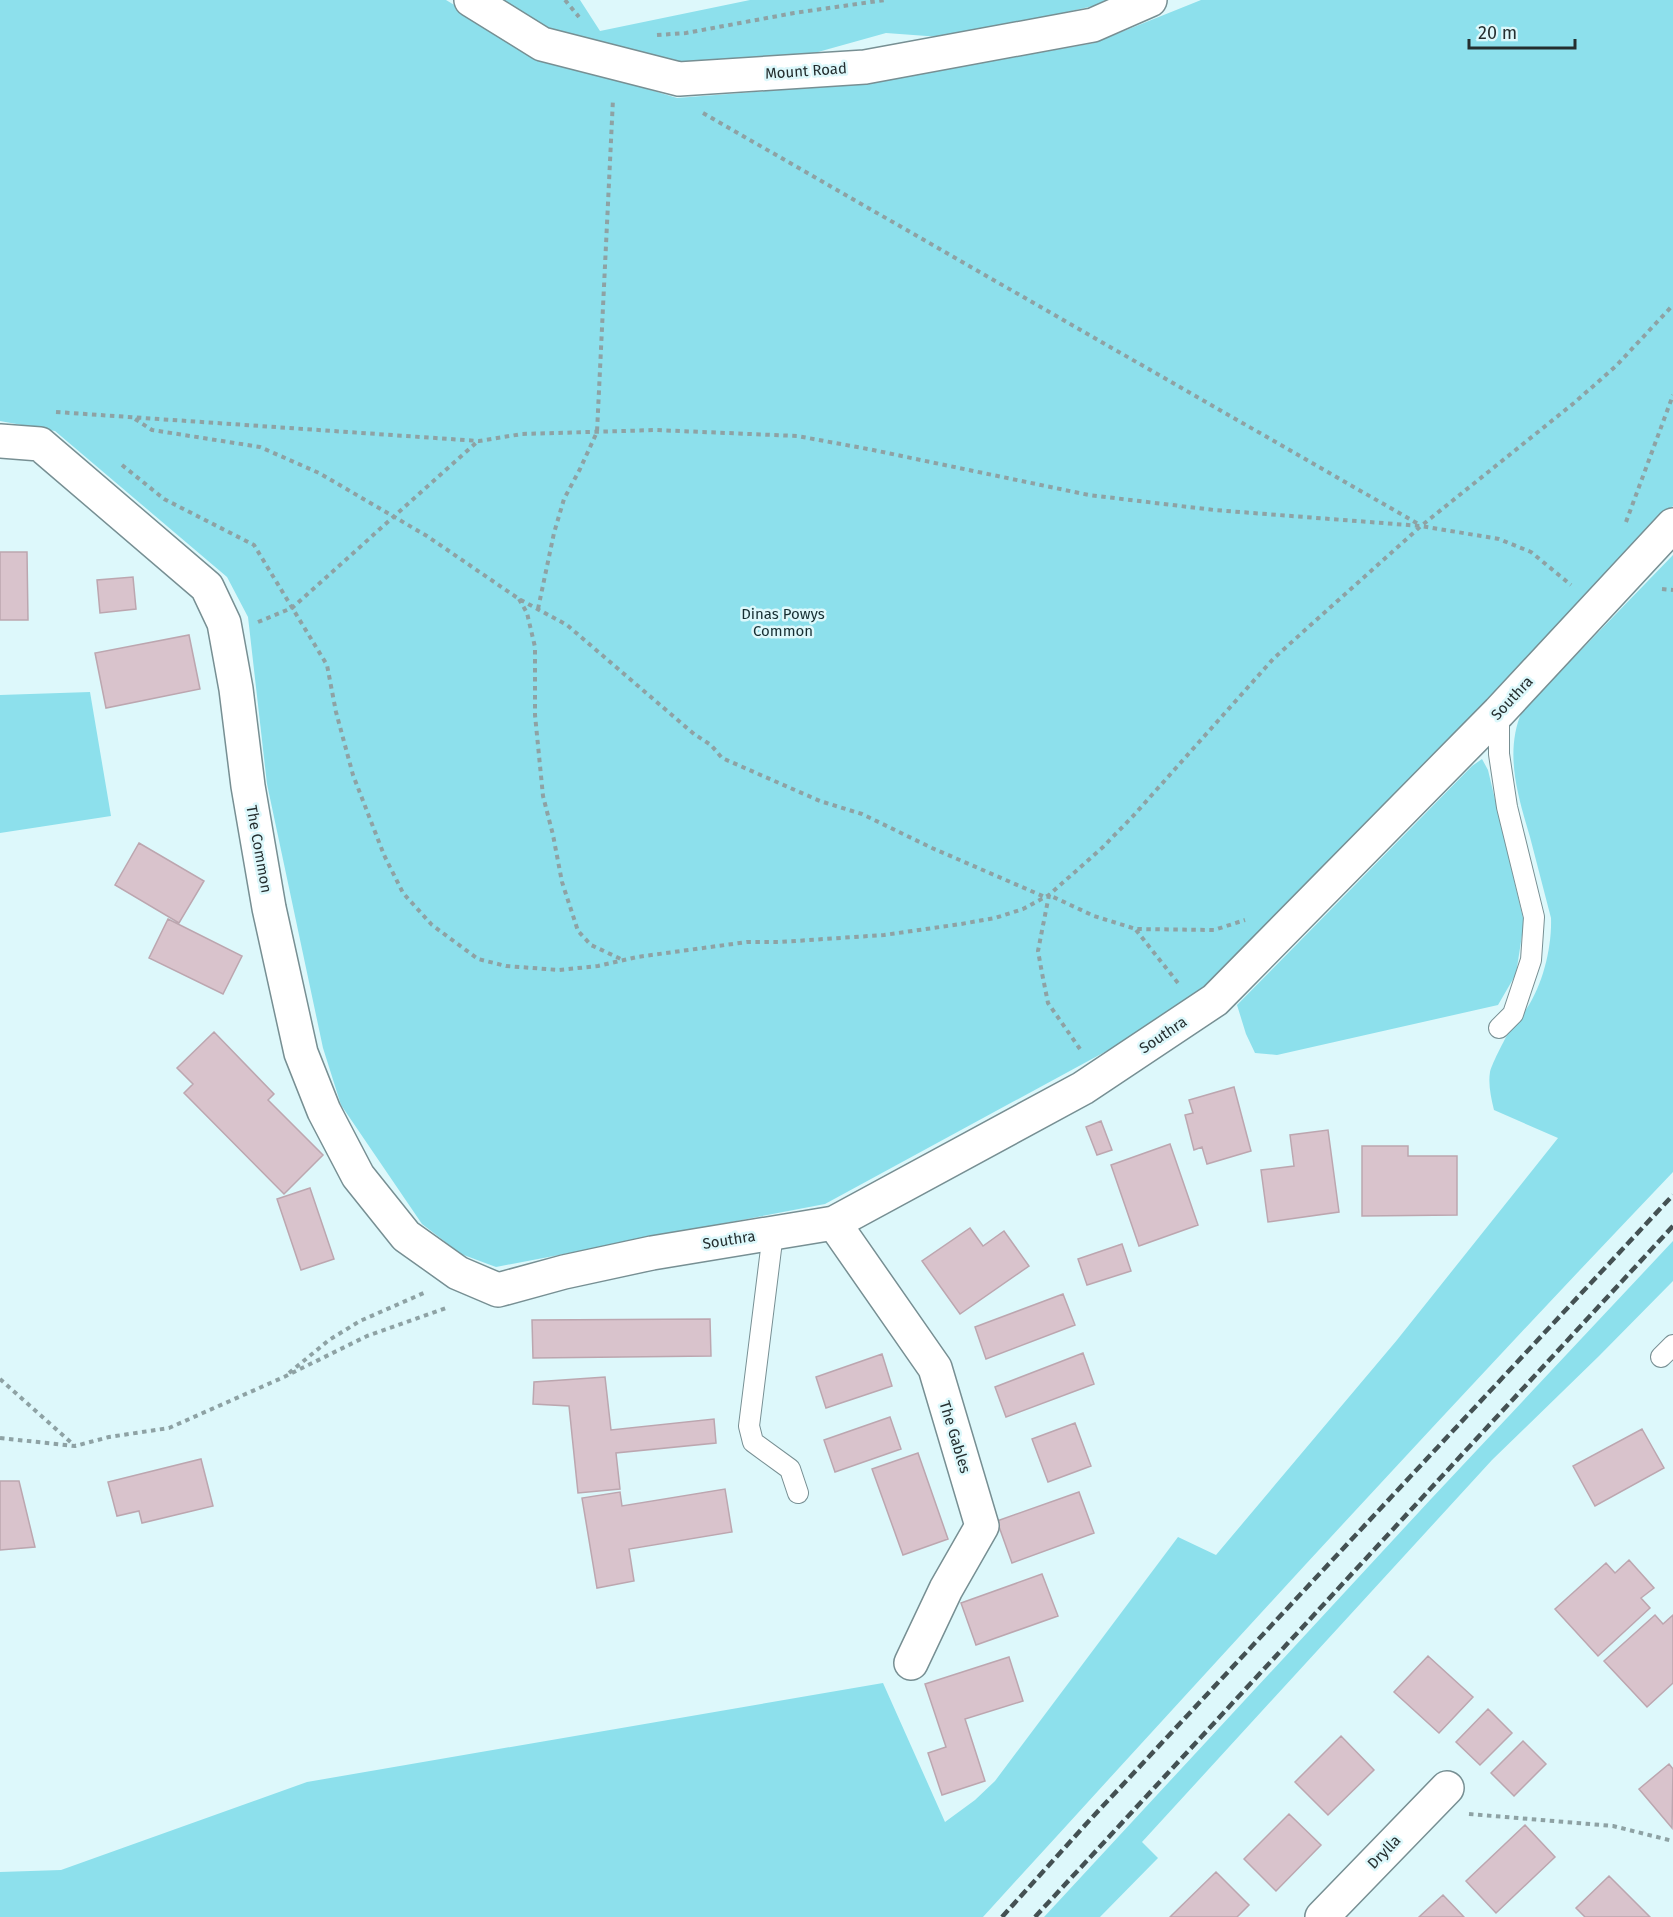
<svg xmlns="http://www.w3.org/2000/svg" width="1673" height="1917" font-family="'Fira Sans',sans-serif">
<rect width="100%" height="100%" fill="#ddf8fb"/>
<path fill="#8de0ec" d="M0,0H446L539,56L677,98L869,83L1094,43L1201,0H1673V506L1375,824L1182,1010L825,1204L496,1267L461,1254L422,1224L341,1105L323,1048L267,784L248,617L227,577L55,431L0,421Z
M500,0H580L600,31L750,0H1119L954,38L886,33L775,64L670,63L548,31Z
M1673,555V1172C1439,1417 1211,1667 983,1917H0V1872L61,1870L307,1782L883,1683L945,1822L975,1800L995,1781L1178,1537L1216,1555L1397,1340L1558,1138L1494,1110C1491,1098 1488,1084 1490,1072C1492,1063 1507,1035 1512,1026C1516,1019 1523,1014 1527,1008C1543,984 1552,947 1551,918C1544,891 1537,864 1530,837C1518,796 1504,753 1522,711Z
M90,692L111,816L0,833V695Z
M1482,759L1488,770L1524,922L1516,974L1498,1005L1277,1055L1255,1053L1246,1034L1237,1005L1472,766Z
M1673,1241V1281L1599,1356L1492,1460L1142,1842L1158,1858L1100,1917H1044L1431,1499Z"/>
<path fill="#d9c3cc" stroke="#bca6af" stroke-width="1.5" d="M0,552H27L28,620H0Z
M133,577L136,609L100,613L97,580Z
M189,635L200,689L106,708L95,653Z
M139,843L204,881L179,923L115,885Z
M168,919L242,956L223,994L149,958Z
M214,1032L274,1094L268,1100L323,1155L284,1194L184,1093L193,1084L177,1068Z
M1234,1087L1251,1151L1207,1164L1202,1147L1194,1150L1185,1115L1193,1113L1189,1100Z
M1101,1121L1112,1150L1097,1155L1086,1127Z
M1328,1130L1339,1212L1268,1222L1261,1170L1294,1166L1290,1135Z
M1170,1144L1198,1225L1139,1246L1111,1165Z
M1362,1146H1408V1156H1457V1215L1362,1216Z
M310,1188L334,1259L301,1270L277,1199Z
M970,1228L983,1246L1004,1231L1029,1266L960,1314L922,1261Z
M1122,1244L1131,1271L1087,1285L1078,1259Z
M1063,1294L1075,1325L986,1359L975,1327Z
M710,1319L711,1356L533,1358L532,1320Z
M1083,1353L1094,1384L1006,1417L995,1387Z
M882,1354L892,1386L826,1408L816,1377Z
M605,1377L611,1430L714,1419L716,1443L616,1453L620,1489L578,1493L569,1406L533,1404L534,1382Z
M890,1417L901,1449L835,1472L824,1440Z
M1075,1423L1091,1466L1048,1482L1032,1439Z
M1642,1429L1664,1468L1595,1506L1573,1466Z
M918,1453L948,1539L903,1555L872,1469Z
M201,1459L213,1506L142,1523L139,1511L117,1516L108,1482Z
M0,1481H19L35,1547L0,1550Z
M725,1489L732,1532L629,1549L634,1581L597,1588L582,1498L620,1492L622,1506Z
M1079,1492L1094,1533L1012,1563L997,1521Z
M1629,1560L1654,1588L1641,1598L1650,1608L1598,1656L1555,1609L1606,1563L1615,1573Z
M1042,1574L1058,1616L976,1645L961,1603Z
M1655,1615L1663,1624L1673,1615V1683L1647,1707L1604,1661Z
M1428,1656L1473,1697L1439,1733L1394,1692Z
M1009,1657L1023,1701L965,1719L985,1781L942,1795L928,1753L946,1747L925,1684Z
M1488,1709L1512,1733L1480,1765L1456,1742Z
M1341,1736L1374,1770L1328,1815L1295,1782Z
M1523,1741L1546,1764L1514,1796L1491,1773Z
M1669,1764L1673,1769L1672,1828L1639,1789Z
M1289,1814L1321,1845L1276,1891L1244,1859Z
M1525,1825L1555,1857L1496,1913L1466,1881Z
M1216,1872L1249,1905L1237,1917H1170Z
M1609,1876L1650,1917H1585L1576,1908Z
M1443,1895L1464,1917H1419Z"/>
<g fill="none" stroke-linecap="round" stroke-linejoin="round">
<defs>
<path id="service" d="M1499,712V754L1507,807L1534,917L1531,960L1513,1014L1499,1028
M773,1233L749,1426L753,1442L790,1469L798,1493
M1661,1357L1673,1345"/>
<path id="minor" d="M471,0L542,44L679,79L865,67L1093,25L1150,0
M0,441L40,444L207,587L224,623L236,689L248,786L269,908L301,1053L324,1111L358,1176L406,1236L458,1273L498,1290L564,1272L652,1253L834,1223L1083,1088L1215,1000L1499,712L1673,525
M834,1223L935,1368L982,1526L946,1589L911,1663
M1322,1917L1447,1788"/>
</defs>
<use href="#service" stroke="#778f93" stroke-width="22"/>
<use href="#minor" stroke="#778f93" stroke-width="36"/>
<path stroke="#8ea2a4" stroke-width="4" stroke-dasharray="4.5 4.5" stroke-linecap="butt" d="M565,0L579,17
M657,35L686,33L794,13L885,0
M703,113L1420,525
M56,412L479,441L522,434L656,430L797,436L868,449L1089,495L1214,510L1421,526L1499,539L1531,552L1571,585
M135,419L152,430L260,447L319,473L427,536L519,599L567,625L694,734L711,745L722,758L820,801L862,814L932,848L1045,897
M122,465L164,499L254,545L327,665L336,712L353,775L384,855L403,893L432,925L478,959L506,966L559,970L598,966L637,957L747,942H780L884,935L961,924L995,918L1023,909L1049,895L1103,847L1134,815L1274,658L1421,526L1574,403L1616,366L1673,305
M1626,522L1673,395
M1662,589L1673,590
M519,599L527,613L535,647V715L543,796L553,835L562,882L578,931L591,945L623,960
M538,609L554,533L564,499L580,469L597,432L613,99
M258,622L292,608L478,441
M1136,930L1178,983
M1080,1049L1048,1003L1042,973L1038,951L1049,895L1094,916L1136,929L1214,930L1245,920
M289,1373L329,1340L360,1321L426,1292
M0,1379L75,1446
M0,1438L75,1446L109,1437L169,1428L284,1377L367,1336L449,1307
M1469,1814L1613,1826L1673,1841"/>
<use href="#service" stroke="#fff" stroke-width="20"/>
<use href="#minor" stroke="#fff" stroke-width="33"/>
<path stroke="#445153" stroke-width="4.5" stroke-dasharray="9 4.5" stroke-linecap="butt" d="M1002,1917L1087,1823L1673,1195
M1035,1917L1673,1226"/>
</g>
<g text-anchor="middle" stroke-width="5" stroke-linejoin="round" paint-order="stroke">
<g font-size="15" fill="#242e2f" stroke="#ddf8fb">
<text transform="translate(806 71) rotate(-4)" y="5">Mount Road</text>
<text transform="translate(1512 698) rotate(-47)" y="5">Southra</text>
<text transform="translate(259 849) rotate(80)" y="5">The Common</text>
<text transform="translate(1163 1035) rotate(-34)" y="5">Southra</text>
<text transform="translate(729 1240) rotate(-9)" y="5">Southra</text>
<text transform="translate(955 1437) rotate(73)" y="5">The Gables</text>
<text transform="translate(1384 1852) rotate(-46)" y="5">Drylla</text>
</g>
<g font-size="15" fill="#162e32" stroke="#ddf8fb">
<text x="783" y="619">Dinas Powys<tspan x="783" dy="17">Common</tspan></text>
</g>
</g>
<path d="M1469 39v9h106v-9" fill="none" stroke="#242e2f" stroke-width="3"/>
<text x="1478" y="39" font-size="18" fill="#242e2f" stroke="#ddf8fb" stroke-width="4.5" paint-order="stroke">20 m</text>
</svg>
